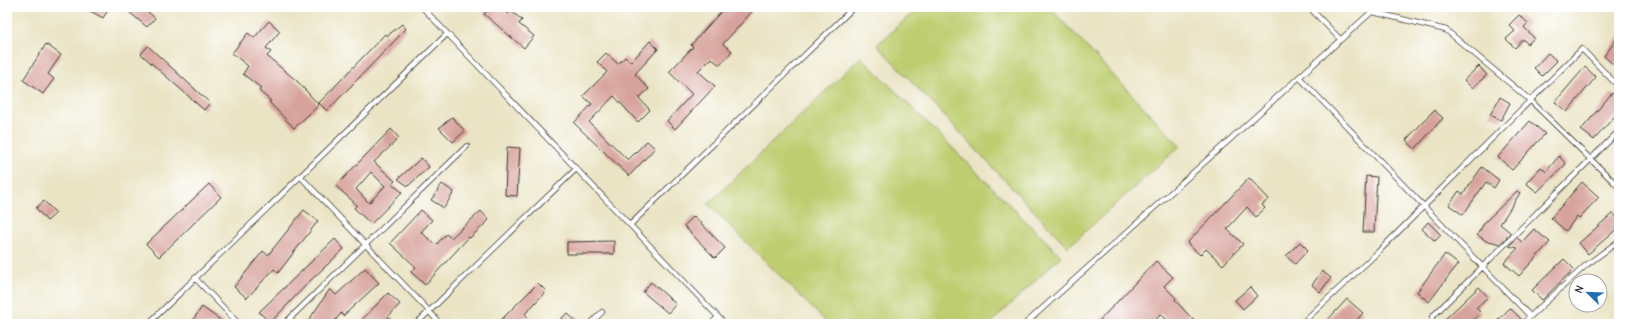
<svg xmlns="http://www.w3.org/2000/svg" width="1626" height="331" font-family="'Comic Neue',sans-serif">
<rect width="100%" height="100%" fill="#fff"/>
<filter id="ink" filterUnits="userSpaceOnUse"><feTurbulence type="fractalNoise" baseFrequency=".025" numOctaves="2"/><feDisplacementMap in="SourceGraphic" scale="8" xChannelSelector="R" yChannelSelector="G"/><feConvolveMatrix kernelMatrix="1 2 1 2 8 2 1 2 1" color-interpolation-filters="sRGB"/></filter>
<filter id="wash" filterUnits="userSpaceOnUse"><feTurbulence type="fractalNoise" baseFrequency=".012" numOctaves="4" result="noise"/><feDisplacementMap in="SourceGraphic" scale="16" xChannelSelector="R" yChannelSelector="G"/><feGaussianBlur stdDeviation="0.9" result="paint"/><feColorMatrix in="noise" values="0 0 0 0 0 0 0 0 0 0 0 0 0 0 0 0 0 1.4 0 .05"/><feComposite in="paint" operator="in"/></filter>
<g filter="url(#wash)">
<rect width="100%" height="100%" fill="#eae4c4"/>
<path fill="#becd6f" stroke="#6d7446" d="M919,7H1049L1180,146L1068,247L877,45Z
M861,57L1061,256L990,324H828L708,204Z"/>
<g id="blocks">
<path fill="#d7a29b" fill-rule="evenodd" d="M83,7H110L103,18Z
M123,7H142L155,18L147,27Z
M490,7H499L508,14L511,11L522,20L519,24L534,36L524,48L484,14Z
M725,7H756L723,44L732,51L720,65L711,58L698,71L715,86L675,129L667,121L692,94L669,72L693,47L691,45Z
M1519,15L1528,23L1524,27L1534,38L1528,44L1523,39L1515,48L1506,39L1515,31L1509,25Z
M269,21L280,31L266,48L271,52L267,56L297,81L319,105L294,128L269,102L271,101L259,91L261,88L243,74L248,66L232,53L248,33L254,38Z
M402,24L406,29L327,111L319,103L385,34L387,36Z
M1619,36V59L1614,65L1604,56Z
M650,41L658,49L635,74L649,89L639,98L650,110L638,122L614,96L589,122L628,160L647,141L655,148L629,176L574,123L592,104L583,96L607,72L597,62L606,53L618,64L625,57L631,62Z
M46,44L61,55L48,74L54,79L43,94L23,80Z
M148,46L210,103L204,110L141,54Z
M1548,53L1557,61L1542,76L1534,68Z
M1479,66L1487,75L1472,88L1464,80Z
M1585,67L1596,77L1567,112L1555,102Z
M1612,93L1619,99V111L1594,140L1581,130Z
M1500,97L1510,103L1501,120L1490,115Z
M1434,110L1443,118L1415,149L1406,140Z
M452,117L465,131L453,142L439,128Z
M1530,121L1545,134L1512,170L1498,157Z
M391,129L399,138L374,162L395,181L392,184L402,192L371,224L354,208L357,205L336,186ZM371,172L385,186L369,203L356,189Z
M507,147L520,148L517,196L505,195Z
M1559,156L1566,164L1537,192L1526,183L1541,167L1546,172Z
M421,158L429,167L408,186L398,179Z
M1482,167L1499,180L1494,188L1486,182L1463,215L1449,205L1459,191L1463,194Z
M1366,176L1377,177L1374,232H1363Z
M1249,178L1269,199L1262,205L1265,208L1256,217L1247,207L1227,229L1243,244L1223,265L1206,249L1200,255L1187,243Z
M1582,182L1599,197L1579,218L1577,216L1566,231L1551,218Z
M209,184L221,197L159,257L146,244Z
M442,184L454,192L444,208L431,200Z
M1517,191L1520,193L1500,224L1511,233L1500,244L1489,241L1488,242L1477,235L1485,222Z
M44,201L56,213L47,221L36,208Z
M304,210L318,221L278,273L274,269L247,298L234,287L263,251L268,255Z
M421,210L432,220L421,232L436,245L446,234L451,238L481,211L489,220L470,238L469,237L425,285L411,272L416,267L390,243Z
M1613,213L1619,220V227L1588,254L1579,243Z
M694,216L725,248L715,258L684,226Z
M1428,222L1441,235L1435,241L1422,229Z
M1534,229L1550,242L1519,276L1504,263L1518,248L1509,246L1517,238L1522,242Z
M335,239L344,249L311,280L270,323L259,312Z
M614,241V254H567V242Z
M1300,242L1308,250L1295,264L1286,256Z
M1445,254L1458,264L1429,302L1417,292Z
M1564,259L1574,269L1542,300L1532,290Z
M1156,261L1173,277L1164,286L1176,298L1175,300L1197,324H1171L1161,314L1152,324H1096Z
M365,268L379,283L343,316L341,313L333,324H306L330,289L336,295Z
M1322,271L1331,278L1320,292L1312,285Z
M651,282L676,304L668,313L643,292Z
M538,283L546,291L525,314L530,319L526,324H497Z
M1250,287L1257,296L1243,309L1235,300Z
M1479,287L1488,297L1476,308L1481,313L1469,324H1450L1445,319Z
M388,293L400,304L388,317L397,324H358Z
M1347,299L1363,313L1353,324H1324Z
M202,307L226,324H190Z
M1510,308L1521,319L1516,324H1494Z
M567,313L579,324H556Z"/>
</g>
</g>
<g filter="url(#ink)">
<use href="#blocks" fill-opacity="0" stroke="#3b3a35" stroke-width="1"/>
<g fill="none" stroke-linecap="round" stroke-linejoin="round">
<defs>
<path id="service" d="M422,7L630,225
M1309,7L1340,39
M1373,12L1446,30L1531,101L1619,187
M1299,77L1530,316
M300,176L429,311L440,324
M195,278L239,324
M1432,317L1619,131
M148,324L447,34
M284,324L467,146
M416,324L576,169
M590,324L602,312
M711,324L718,317
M725,324L630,225L854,7
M1025,324L1377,7
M1301,324L1378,252L1582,49L1619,87
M1522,324L1585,266L1619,241"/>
</defs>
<use href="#service" stroke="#3b3a35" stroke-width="6"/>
<use href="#service" stroke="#fff" stroke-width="4.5"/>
</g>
</g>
<rect width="1626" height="331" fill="none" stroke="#fff" stroke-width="24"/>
<g transform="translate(1588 293) rotate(293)"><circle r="19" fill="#ffffff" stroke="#a4a4a4"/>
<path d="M0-3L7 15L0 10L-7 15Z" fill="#1f6fb2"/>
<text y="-6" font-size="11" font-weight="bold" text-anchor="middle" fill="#1c1c1c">N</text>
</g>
</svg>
